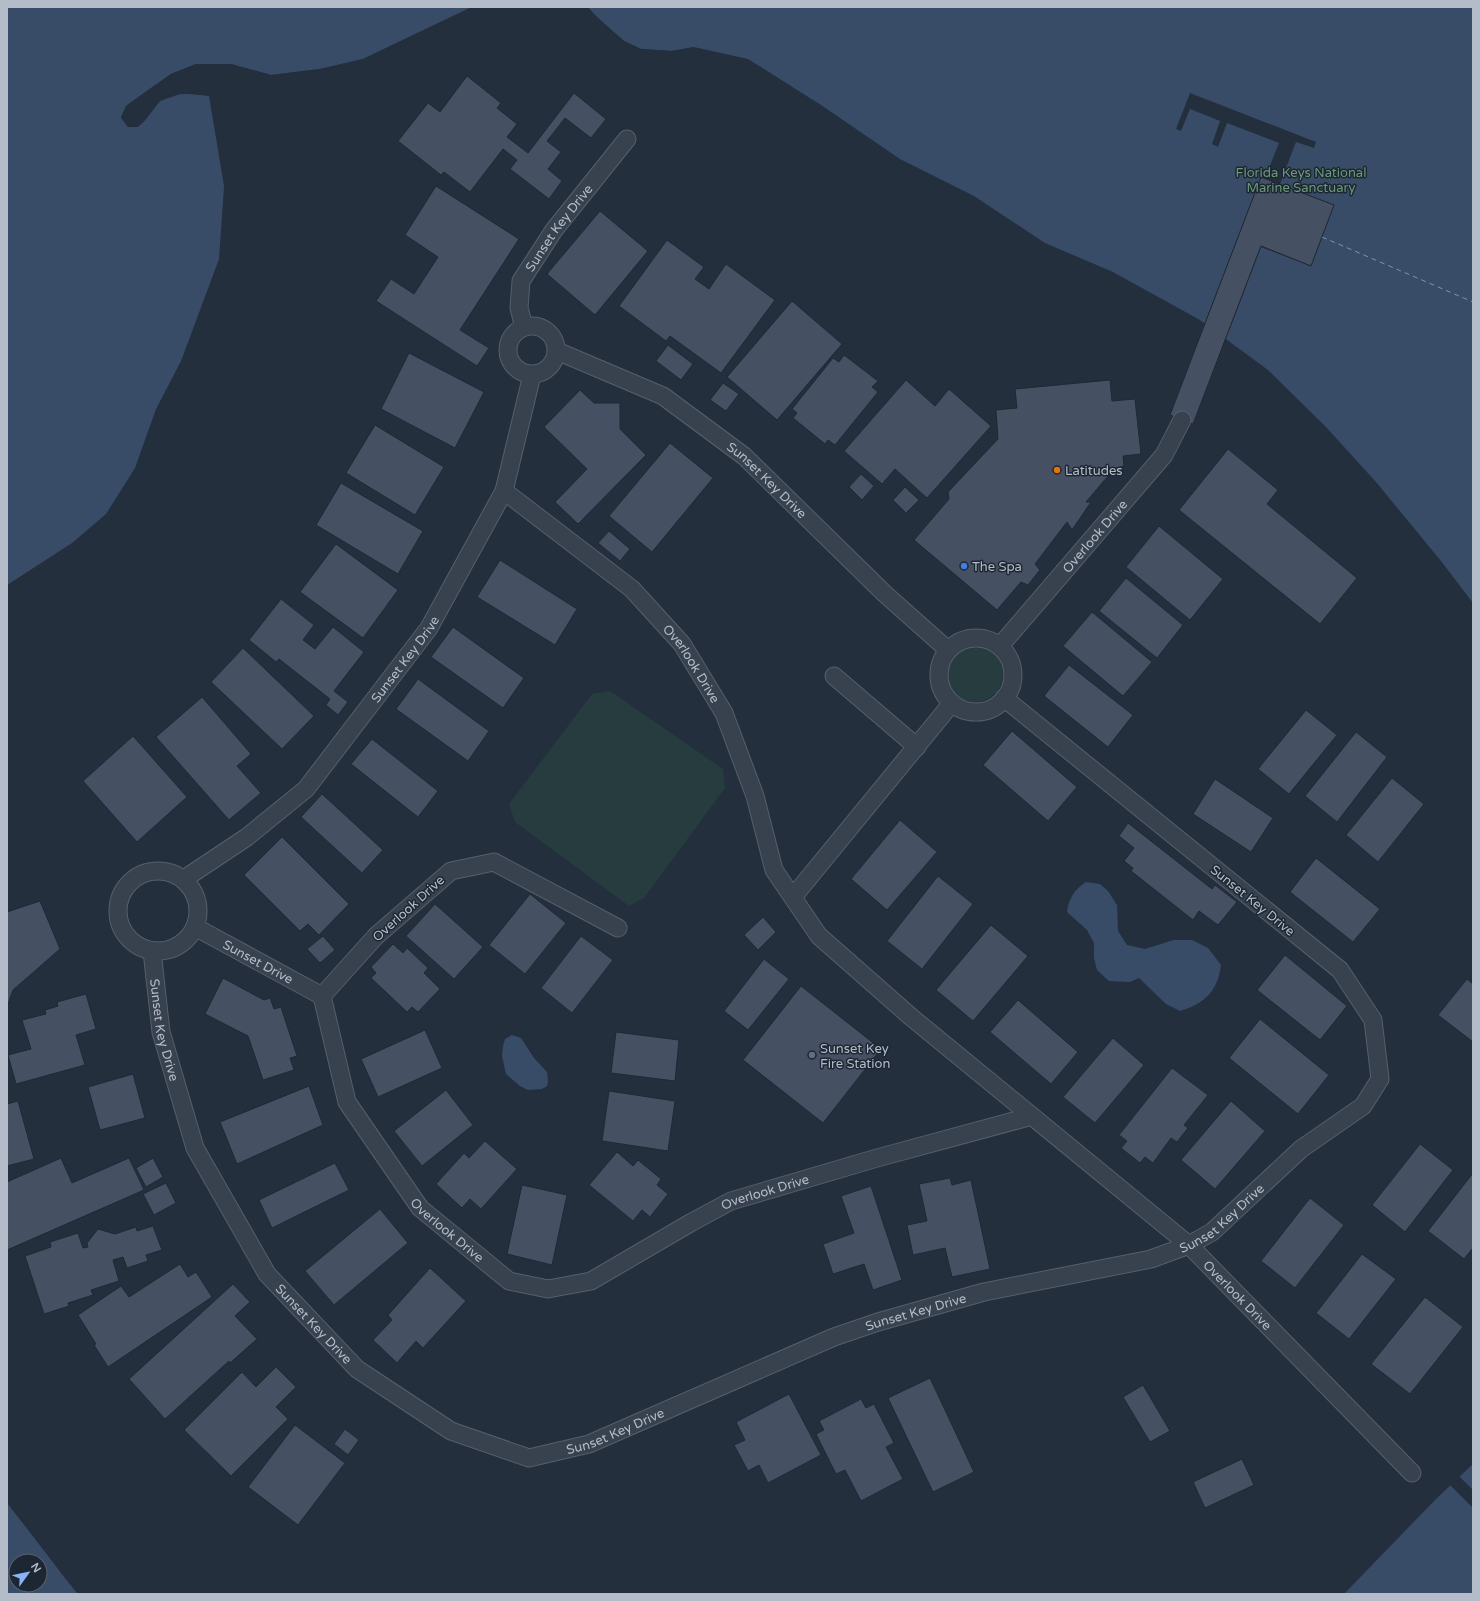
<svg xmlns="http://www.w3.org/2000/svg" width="1480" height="1601" font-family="'Varela Round',sans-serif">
<rect width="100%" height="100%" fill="#242f3e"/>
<path fill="#263c3f" d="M947 674a28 28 0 1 1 56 0a28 28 0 1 1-56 0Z
M610,691L723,769L725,788L644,898L629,906L515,822L509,804L592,694Z"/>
<path fill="#394c67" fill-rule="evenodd" d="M7,7H472L363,59L320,69L271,75L231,64H196L171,74L144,93L126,106L121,118L128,127C150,126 146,112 160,101C173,91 194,94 209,96L224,186L219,259L181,361L156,409L135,468L106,514L72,543L7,585Z
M588,7H1473V603L1441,561L1376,482L1326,427L1268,370L1200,320L1113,272L1045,243L974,196L900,159L821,105L748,59L694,47L672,51L641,49L624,41L601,22Z
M1086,882L1100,884L1108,891L1117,905L1118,931L1127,945L1145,949L1174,940H1192L1208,948L1221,965C1218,991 1204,1004 1180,1011L1166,1004L1139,978L1130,982L1109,981L1097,970L1094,958V943L1087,930L1067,912C1069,898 1074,890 1086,882Z
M512,1035L521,1038L534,1058L547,1072L548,1081L547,1086L542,1089L528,1090L520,1086L506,1074L502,1056L503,1046L505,1039Z
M1473,1464V1594H1344L1436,1499Z
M7,1503L78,1594H7ZM16,1561H40V1585H16Z"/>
<path fill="#242f3e" d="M472,7H474L457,18L364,61L320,71L271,77L231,66H196L172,76L145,95L127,108L123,117L129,125H137L146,117L159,99L182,91L209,94L211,96L183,93L160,101L147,118L138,127H128L121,117L126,106L144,93L171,74L196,64H231L271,75L320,69L363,59Z
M586,7L624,41L641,49L672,51L694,47V49L672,53L640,51L623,42L600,23Z
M1190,93L1316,142L1314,148L1296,142L1280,184L1334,205L1311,266L1261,247L1225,341L1204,325L1261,177L1265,178L1279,143L1227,123L1218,147L1212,144L1220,121L1190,109L1181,131L1176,129Z
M1458,1475L1473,1490V1508L1449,1484Z
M7,1501L9,1502L80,1594H78L64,1577Z"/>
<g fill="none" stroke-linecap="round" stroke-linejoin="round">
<path stroke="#7c92b1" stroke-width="1" stroke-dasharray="5 4" stroke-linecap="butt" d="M1322,237L1473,302"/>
</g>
<path fill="#455162" stroke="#1f2835" d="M467,76L501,103L497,108L517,124L507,137L528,153L574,93L606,119L591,138L565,118L547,141L561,152L548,169L562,181L549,199L510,169L517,160L503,149L470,192L444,172L441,175L398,141L428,103L440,112Z
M1261,177L1334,205L1311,266L1261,246L1193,424L1170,415Z
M436,186L519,239L460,330L489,348L477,366L376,301L391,279L414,294L438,257L405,235Z
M600,211L648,251L595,315L547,274Z
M667,240L704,267L695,279L709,289L726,264L775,300L721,373L670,336L666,341L619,306Z
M792,301L842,344L777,420L727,377Z
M668,345L693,364L681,380L656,361Z
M409,353L484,392L455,448L381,409Z
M844,355L878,381L872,387L878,392L835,445L828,440L825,444L793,418L797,413L792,409L833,358L839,362Z
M906,380L935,406L949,389L991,426L927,498L895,469L882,484L844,451Z
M1110,380L1112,401L1135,399L1141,454L1123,456L1124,466L1114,469L1086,502H1091L1072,530L1067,522L1035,564L1040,570L1028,585L1021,582L997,610L914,540L949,499L948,492L998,439L996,410L1017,408L1015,389Z
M723,383L739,394L726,411L710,400Z
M580,390L594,403H620V429L646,455L578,524L555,502L587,469L544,427Z
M375,425L444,467L415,515L346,473Z
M670,443L713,478L652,552L609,516Z
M1228,449L1278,490L1267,504L1357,578L1320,624L1179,510Z
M861,474L874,486L862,500L849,487Z
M341,483L423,531L398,574L316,525Z
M905,487L919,500L906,513L893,500Z
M1159,526L1223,579L1190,620L1126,567Z
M609,531L630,549L620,561L598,543Z
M336,544L398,590L363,638L300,592Z
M500,560L577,609L555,645L477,597Z
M1126,578L1183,625L1157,658L1099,611Z
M281,599L314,625L303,640L315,649L333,627L364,652L334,691L348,702L338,715L326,705L330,699L279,659L276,662L249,640Z
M1092,612L1152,662L1123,696L1063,646Z
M453,627L524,678L503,708L431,657Z
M243,648L314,716L282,749L211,682Z
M1069,665L1133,715L1108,747L1044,696Z
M418,679L489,731L468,761L396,709Z
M202,697L251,754L237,766L261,793L229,820L156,737Z
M1306,710L1337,735L1289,794L1258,769Z
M1012,731L1077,787L1048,821L983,765Z
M1356,732L1387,757L1337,822L1305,796Z
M133,736L187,797L137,842L83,781Z
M372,739L438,791L418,817L351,764Z
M1392,778L1424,804L1378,862L1346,835Z
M1215,779L1273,818L1251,852L1193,814Z
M322,794L383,850L362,873L301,817Z
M900,820L937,852L887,910L851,879Z
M1128,823L1212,889L1215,885L1237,902L1218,925L1199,911L1193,920L1131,871L1133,868L1124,861L1134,848L1119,836Z
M282,837L349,904L319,935L308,924L300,931L244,875Z
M1316,858L1380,909L1353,942L1290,892Z
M938,876L973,904L922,969L887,941Z
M530,894L566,923L525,974L489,945Z
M40,901L60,949L13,990L7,1007V912Z
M435,904L483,947L454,979L406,936Z
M763,917L776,932L758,950L744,935Z
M991,925L1028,956L973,1021L936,990Z
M323,936L335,950L320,963L307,949Z
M581,936L613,960L572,1013L541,988Z
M393,944L403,953L407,948L428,968L424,973L440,989L418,1012L412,1007L407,1012L371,978L376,973L371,967Z
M1285,955L1347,1006L1320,1040L1257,990Z
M764,959L789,979L748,1030L724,1011Z
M223,978L264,1000L270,998L274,1009L281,1007L297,1056L290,1058L294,1070L263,1080L248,1036L205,1014Z
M1467,979L1473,984V1042L1438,1015Z
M801,986L881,1049L823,1123L743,1060Z
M86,994L96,1029L76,1035L85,1065L16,1084L8,1055L31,1049L22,1020L46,1014L45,1010L58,1006L57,1002Z
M1018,1000L1078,1052L1051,1084L990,1032Z
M1260,1019L1329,1075L1298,1114L1229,1058Z
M425,1030L442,1068L378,1097L361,1059Z
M616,1032L679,1040L675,1081L611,1073Z
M1113,1038L1144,1065L1095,1123L1063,1097Z
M1172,1068L1208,1095L1184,1125L1188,1128L1177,1142L1171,1138L1153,1163L1145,1157L1140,1163L1121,1148L1127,1141L1119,1135Z
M133,1074L145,1118L100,1130L88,1087Z
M309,1086L323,1125L237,1164L220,1122Z
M446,1090L473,1125L422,1166L394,1131Z
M609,1091L675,1101L668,1151L602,1141Z
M18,1101L34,1159L7,1166V1104Z
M1231,1101L1265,1131L1215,1189L1181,1160Z
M485,1141L517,1169L481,1209L470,1199L462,1208L436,1184L464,1153L469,1158Z
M1420,1144L1453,1170L1405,1232L1372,1205Z
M617,1152L633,1166L638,1160L661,1179L657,1185L668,1194L650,1217L642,1210L633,1221L589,1185Z
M61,1158L72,1183L129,1158L144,1190L7,1250V1182Z
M153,1158L163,1177L146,1187L136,1168Z
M335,1163L349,1190L272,1228L259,1200Z
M1473,1173V1248L1464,1259L1428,1231Z
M950,1178L952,1185L971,1180L990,1269L952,1277L945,1248L913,1255L907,1225L927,1221L919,1184Z
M166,1183L176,1203L154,1215L143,1194Z
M522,1185L567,1195L552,1265L507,1254Z
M871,1186L902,1280L873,1290L864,1264L833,1274L823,1244L854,1233L841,1196Z
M1310,1198L1344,1225L1295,1288L1261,1261Z
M380,1209L408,1243L334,1305L305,1271Z
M153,1226L162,1250L146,1255L148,1261L127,1268L123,1257L113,1260L119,1281L91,1290L93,1295L68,1303L69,1306L44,1314L25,1256L51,1247L50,1242L78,1233L83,1248L88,1247L87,1243L98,1229L115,1234L136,1227L137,1231Z
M1362,1254L1396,1279L1349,1339L1316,1313Z
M180,1264L188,1277L196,1272L212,1297L108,1367L94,1345L96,1344L78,1315L121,1286L129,1297Z
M430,1268L466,1301L423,1348L416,1341L397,1363L373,1340L392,1320L388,1315Z
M233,1284L250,1302L235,1316L257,1339L230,1363L229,1361L165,1419L129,1379Z
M1425,1297L1463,1327L1410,1394L1371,1364Z
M276,1367L296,1387L276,1407L288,1419L231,1476L184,1430L242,1372L256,1387Z
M930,1378L974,1472L933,1492L888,1398Z
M1143,1385L1170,1431L1150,1442L1123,1397Z
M789,1394L821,1455L768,1483L759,1465L748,1471L734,1445L745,1440L736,1422Z
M861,1399L866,1408L874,1404L894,1443L886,1447L903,1479L861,1501L845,1470L836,1474L816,1434L824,1430L819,1421Z
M295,1425L345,1463L298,1525L248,1487Z
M345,1429L359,1440L348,1455L334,1444Z
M1242,1459L1254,1485L1205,1508L1193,1482Z"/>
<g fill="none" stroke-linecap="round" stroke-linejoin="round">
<defs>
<g id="lane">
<circle cx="532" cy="350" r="24"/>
<path id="s1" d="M524,327L519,308L521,281L554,230L627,139"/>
<path id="s2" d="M557,351L663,396L744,456L885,594L948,650"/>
<path id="s3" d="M504,491L632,589L682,644L724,713L755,796L774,870L819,936L911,1017L1189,1245L1412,1473"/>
<circle cx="976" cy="675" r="37"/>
<path id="s4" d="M1000,646L1164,455L1182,420"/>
<path d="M834,676L917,747"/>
<circle cx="158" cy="911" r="40"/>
<path id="s5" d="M184,879L247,837L306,789L429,628L504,491L532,375"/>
<path d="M793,897L952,703"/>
<path id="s6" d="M195,927L322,996"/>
<path id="s7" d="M618,928L494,862L451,871L376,936L322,996L347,1102L420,1208L509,1281L548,1289L591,1281L692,1222L731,1201L877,1158L1032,1116"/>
<path id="s8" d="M152,951L161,1032L195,1148L267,1274L357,1369L451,1431L529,1458L589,1444L834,1337L878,1322L984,1292L1151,1259L1189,1245L1212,1232L1301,1149L1363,1106L1380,1079L1373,1020L1340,970L1004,698"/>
</g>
</defs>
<use href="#lane" stroke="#565f6c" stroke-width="19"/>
<use href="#lane" stroke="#38414e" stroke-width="17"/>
</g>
<circle fill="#e8710a" stroke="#1d2633" stroke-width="1.5" cx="1057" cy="470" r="4"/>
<circle fill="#3f7fe0" stroke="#1d2633" stroke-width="1.5" cx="964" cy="566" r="4"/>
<circle fill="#5c6f8a" stroke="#1d2633" stroke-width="1.5" cx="812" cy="1055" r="4"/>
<g text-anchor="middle" stroke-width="3" stroke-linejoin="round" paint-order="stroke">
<g font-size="13" fill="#6b9a76" stroke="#1d2633">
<text x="1301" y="177">Florida Keys National<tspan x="1301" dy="15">Marine Sanctuary</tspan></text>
</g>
<g font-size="13" fill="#b4bcc9" stroke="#1d2633">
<text dy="5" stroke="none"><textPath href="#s1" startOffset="112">Sunset Key Drive</textPath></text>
<text dy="5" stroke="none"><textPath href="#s2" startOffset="249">Sunset Key Drive</textPath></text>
<text dy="5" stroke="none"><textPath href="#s4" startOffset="145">Overlook Drive</textPath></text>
<text dy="5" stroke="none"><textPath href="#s5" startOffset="315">Sunset Key Drive</textPath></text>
<text dy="5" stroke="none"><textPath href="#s3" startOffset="257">Overlook Drive</textPath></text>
<text transform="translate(1253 900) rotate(39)" y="5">Sunset Key Drive</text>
<text transform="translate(408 908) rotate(-42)" y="5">Overlook Drive</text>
<text dy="5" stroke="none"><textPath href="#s6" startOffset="72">Sunset Drive</textPath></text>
<text dy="5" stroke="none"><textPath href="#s8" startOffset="80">Sunset Key Drive</textPath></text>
<text dy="5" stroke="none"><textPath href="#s7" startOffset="997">Overlook Drive</textPath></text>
<text dy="5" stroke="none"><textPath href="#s8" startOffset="1412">Sunset Key Drive</textPath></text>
<text dy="5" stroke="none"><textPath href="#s7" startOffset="637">Overlook Drive</textPath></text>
<text dy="5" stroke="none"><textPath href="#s3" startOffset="1113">Overlook Drive</textPath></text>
<text dy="5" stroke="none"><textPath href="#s8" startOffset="1088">Sunset Key Drive</textPath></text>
<text dy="5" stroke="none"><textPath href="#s8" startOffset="416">Sunset Key Drive</textPath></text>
<text dy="5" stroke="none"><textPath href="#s8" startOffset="764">Sunset Key Drive</textPath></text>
</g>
<g font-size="13" fill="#b4bcc9" stroke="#1d2633" text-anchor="start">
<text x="1065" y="475">Latitudes</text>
<text x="972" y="571">The Spa</text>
<text x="820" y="1053">Sunset Key<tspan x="820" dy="15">Fire Station</tspan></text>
</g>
</g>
<rect width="1480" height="1601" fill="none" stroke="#b4bcc9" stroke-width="16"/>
<g transform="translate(28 1573) rotate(57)"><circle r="19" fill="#1d2633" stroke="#59626f"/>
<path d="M0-3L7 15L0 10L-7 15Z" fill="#8ab4f8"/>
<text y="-6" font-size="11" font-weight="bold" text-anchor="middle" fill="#b4bcc9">N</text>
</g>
</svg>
